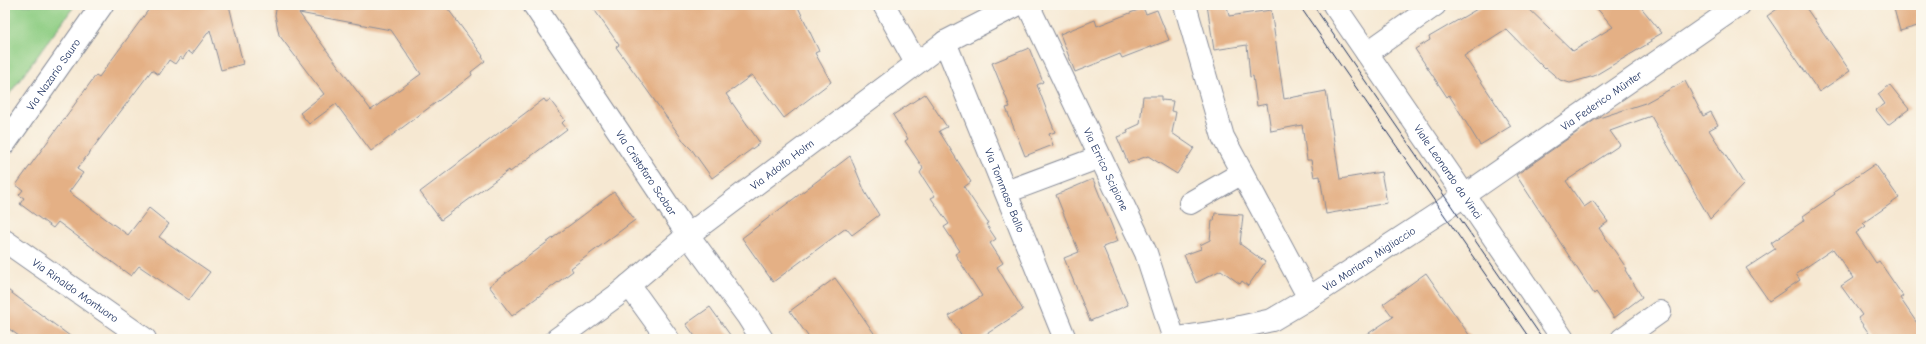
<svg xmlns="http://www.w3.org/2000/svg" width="1926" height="344" font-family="'Comic Neue',sans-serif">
<rect width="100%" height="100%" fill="#fbf7ec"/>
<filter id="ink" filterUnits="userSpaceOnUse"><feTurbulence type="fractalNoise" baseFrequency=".025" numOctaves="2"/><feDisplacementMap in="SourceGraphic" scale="8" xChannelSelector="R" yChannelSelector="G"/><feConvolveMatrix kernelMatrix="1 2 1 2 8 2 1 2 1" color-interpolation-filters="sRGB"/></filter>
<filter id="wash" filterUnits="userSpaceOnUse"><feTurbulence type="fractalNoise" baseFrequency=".012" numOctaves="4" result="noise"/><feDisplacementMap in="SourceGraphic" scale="16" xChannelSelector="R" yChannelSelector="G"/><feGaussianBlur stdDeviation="0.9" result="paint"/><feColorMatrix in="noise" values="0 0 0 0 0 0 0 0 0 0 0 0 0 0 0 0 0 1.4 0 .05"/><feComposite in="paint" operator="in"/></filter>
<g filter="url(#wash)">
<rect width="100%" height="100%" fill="#f6e8d2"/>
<path fill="#8fce84" stroke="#557e71" d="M5,5H75L5,100Z"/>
<g id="blocks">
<path fill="#e4b085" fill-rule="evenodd" d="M152,5H229L243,64L221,70L210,30L192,54L188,51L183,59L180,57L175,64L169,60L159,75L152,70L77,169L83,173L69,192L128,235L149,208L169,224L159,237L210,272L189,300L139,266L131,276L58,222L53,228L20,204L24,198L19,195L23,190L16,185L96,75L99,77Z
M277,5H292L298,12V5H445L483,56L482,57L485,61L471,72L472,75L458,86L371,151L336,104L309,124L300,113L324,94L279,35L275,15ZM299,13L391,30L421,74L371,110Z
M591,5H797L819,51L815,53L831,82L784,118L752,75L726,94L760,143L712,178L692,150L685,143L616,47L619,45Z
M1207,5H1227L1229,16L1271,10L1284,99L1326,91L1340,179L1381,172L1387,203L1326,214L1320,176L1314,177L1311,160H1307L1302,125L1271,131L1267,104L1257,106L1253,76L1250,77L1247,45L1214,50Z
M1484,5H1525L1573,51L1613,27L1594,5H1639L1662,33L1650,40L1651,42L1594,76L1570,83L1560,80L1546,68L1545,69L1506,29L1464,56L1511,126L1480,145L1449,95L1447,97L1415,49L1430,40L1429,37Z
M1783,5H1804L1850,71L1819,92L1767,16Z
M1893,5H1921V25L1900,31Z
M1143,8L1146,14L1157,10L1169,40L1122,58L1120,54L1075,72L1060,34L1095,20L1097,26Z
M1029,48L1043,82L1037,85L1055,132L1049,134L1053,145L1025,156L1006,108L1010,107L992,63Z
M1685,81L1703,116L1711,112L1718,125L1709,130L1744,184L1710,219L1651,116L1610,131L1620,145L1566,181L1584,207L1593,201L1608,222L1599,228L1627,269L1625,270L1642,297L1614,318L1596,292L1594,294L1516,175L1596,119L1645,103Z
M1890,85L1909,109L1888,125L1876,110L1885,104L1878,94Z
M925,94L947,127L939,131L971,182L964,187L988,223L986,224L996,239L990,243L1003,263L997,267L1023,310L979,339H964L949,316L982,296L955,254L960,251L944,227L949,224L931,198L935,196L920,173L923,168L905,141L908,139L893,115Z
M1143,96H1161V100L1173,101L1171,111L1176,112L1172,133L1194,148L1177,174L1148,156L1128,163L1117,137L1128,133L1127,130L1140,124Z
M544,99L546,102L550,100L565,120L562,123L567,129L510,172L509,170L441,220L420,192Z
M850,156L865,192L879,215L852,235L846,228L773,282L742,238Z
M1875,164L1899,198L1863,223L1866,226L1856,233L1876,263L1879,261L1903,296L1900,298L1921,329V339H1873L1858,318L1862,315L1841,286L1853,278L1833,249L1796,274L1800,280L1769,301L1746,268L1775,249L1771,243L1805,220L1803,216L1835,194L1834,192Z
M1093,179L1118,241L1103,247L1128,305L1090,321L1064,258L1079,252L1056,195Z
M614,192L635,220L571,268L573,271L512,316L489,286Z
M1215,213L1243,215L1240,244L1265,262L1248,286L1242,281L1240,284L1221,270L1196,283L1184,255L1201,249L1200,245L1210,240L1212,221H1214Z
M1426,273L1472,339H1360L1393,317L1383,304Z
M835,278L856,307L878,339H810L790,311Z
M5,288L74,339H23L5,326Z
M710,307L733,339H697L686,324Z"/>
</g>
</g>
<g filter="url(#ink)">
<use href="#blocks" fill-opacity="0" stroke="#888c98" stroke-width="1"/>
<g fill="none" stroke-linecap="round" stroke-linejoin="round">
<defs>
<g id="minor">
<path id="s1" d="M534,5L688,235L748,317L762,339"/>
<path d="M884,5L916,63"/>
<path id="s2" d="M1028,5L1146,253L1174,339"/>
<path d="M1185,5L1223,137L1309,298"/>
<path id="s3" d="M1334,5L1563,339"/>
<path id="s4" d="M945,42L1065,339"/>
<path d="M1367,53L1435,5"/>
<path id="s5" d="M5,143L102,5"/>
<path d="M1006,192L1100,157"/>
<path d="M1190,203L1242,173"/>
<path id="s6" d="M5,241L145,339"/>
<path d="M629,285L668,339"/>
<path id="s7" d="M1222,331L1272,320L1309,298L1442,211L1739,5"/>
<path id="s8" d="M557,339L616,296L688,235L945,42L1017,5"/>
<path d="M1171,339L1222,331L1234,335"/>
<path d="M1622,339L1660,312"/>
</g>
</defs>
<use href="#minor" stroke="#888c98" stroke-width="24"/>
<use href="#minor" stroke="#fff" stroke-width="22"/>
<path stroke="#1b2f5e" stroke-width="1" d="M1299,5L1530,339
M1313,5L1543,339"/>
</g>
</g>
<g text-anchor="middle" stroke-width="3" stroke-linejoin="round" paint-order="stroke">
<g font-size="11" fill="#1b2f5e" stroke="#fbf7ec">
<text dy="4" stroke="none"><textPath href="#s5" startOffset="84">Via Nazario Sauro</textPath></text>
<text dy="4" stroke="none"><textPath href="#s7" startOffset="447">Via Federico Münter</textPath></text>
<text dy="4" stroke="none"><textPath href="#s8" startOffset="285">Via Adolfo Holm</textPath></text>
<text dy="4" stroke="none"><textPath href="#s2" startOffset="182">Via Errico Scipione</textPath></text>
<text dy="4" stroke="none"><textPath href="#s3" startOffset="202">Viale Leonardo da Vinci</textPath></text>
<text dy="4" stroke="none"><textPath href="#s1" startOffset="202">Via Cristofaro Scobar</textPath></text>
<text dy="4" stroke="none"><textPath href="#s4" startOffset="160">Via Tommaso Ballo</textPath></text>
<text dy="4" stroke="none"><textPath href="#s7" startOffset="166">Via Mariano Migliaccio</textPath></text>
<text dy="4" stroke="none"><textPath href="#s6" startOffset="86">Via Rinaldo Montuoro</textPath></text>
</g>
</g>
<rect width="1926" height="344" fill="none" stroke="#fbf7ec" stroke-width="20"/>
</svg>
